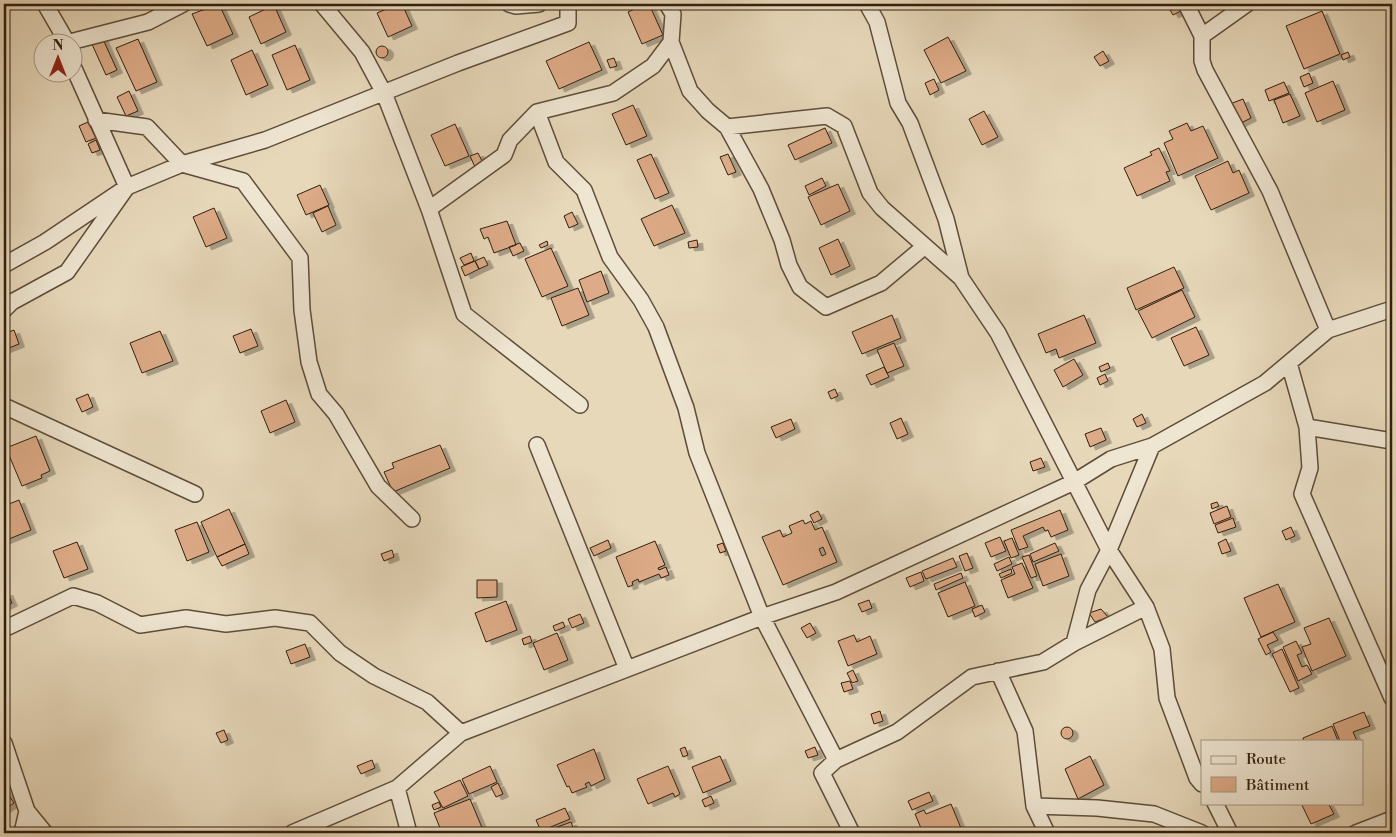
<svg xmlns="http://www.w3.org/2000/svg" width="1396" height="837" font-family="'Libre Bodoni',serif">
<defs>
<filter id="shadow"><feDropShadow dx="5.5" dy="3" stdDeviation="0" flood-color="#0004"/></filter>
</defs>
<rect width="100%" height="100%" fill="#e7d8ba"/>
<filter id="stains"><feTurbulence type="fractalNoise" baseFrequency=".004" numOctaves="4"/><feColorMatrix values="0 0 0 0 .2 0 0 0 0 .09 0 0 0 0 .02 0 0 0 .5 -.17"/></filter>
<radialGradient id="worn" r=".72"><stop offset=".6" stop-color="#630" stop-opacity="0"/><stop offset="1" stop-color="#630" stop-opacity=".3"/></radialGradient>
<path fill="#ddab87" stroke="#311f0f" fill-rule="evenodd" filter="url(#shadow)" d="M219,4L233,34L207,46L192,14Z
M398,4H402L412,26L388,37L377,13Z
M646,4H649L663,35L642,44L628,12Z
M1177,4L1181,11L1173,15L1169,8Z
M274,5L286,32L261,44L249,17Z
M1322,11L1340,54L1304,69L1286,26Z
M102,37L117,70L106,75L91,42Z
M948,37L966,71L941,83L924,50Z
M138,39L157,82L136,91L116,48Z
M589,42L602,70L559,89L546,61Z
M295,45L310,80L287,90L272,55Z
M376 52a6 6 0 1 1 12 0a6 6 0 1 1-12 0Z
M252,50L268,85L246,95L231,60Z
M1103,51L1109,61L1100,66L1094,57Z
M1348,52L1350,57L1343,60L1341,55Z
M614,58L617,66L610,68L607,60Z
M1309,73L1313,83L1304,87L1300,77Z
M934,79L939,90L930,95L925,83Z
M1333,81L1345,110L1317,122L1305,93Z
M1284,82L1289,93L1269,101L1265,90Z
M129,91L138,111L126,116L117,97Z
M1290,94L1300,116L1283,123L1274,100Z
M1243,99L1251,118L1239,124L1230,104Z
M633,105L647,136L626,145L612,114Z
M984,111L998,137L982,145L969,119Z
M88,122L96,138L86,142L79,126Z
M1187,123L1191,131L1203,126L1218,158L1178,176L1164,143L1173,139L1169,131Z
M455,124L469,156L445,166L431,135Z
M825,128L832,143L795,160L788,145Z
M96,140L100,150L92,153L88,144Z
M1159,148L1170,171L1166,172L1170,181L1137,196L1124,168L1152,155L1150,152Z
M478,153L483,163L475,167L470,156Z
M651,154L669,193L655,199L637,160Z
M728,154L736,172L728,175L720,157Z
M1228,161L1233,173L1239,170L1249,193L1211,210L1195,176Z
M822,178L826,186L809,195L805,186Z
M838,184L850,211L821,225L808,197Z
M320,185L329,205L306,215L297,195Z
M672,205L685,233L654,246L641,219Z
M328,206L336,225L322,232L313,213Z
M214,208L227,238L206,247L193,217Z
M572,212L578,224L569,228L564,216Z
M507,221L516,245L494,253L488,237L484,239L480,229Z
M838,239L850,266L831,275L819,248Z
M697,240L698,247L689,248L688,242Z
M547,241L548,245L541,248L539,245Z
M520,243L524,251L513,256L509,247Z
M551,248L568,286L542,297L525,259Z
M471,253L474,261L464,265L460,258Z
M484,257L488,265L479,269L475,261Z
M475,261L479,269L465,276L461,267Z
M1174,267L1184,288L1136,310L1127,288Z
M601,271L609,293L587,302L579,280Z
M578,288L589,315L562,326L551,298Z
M1182,290L1195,317L1152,338L1138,311Z
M892,315L901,338L862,354L852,332Z
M1084,315L1096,343L1059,358L1056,349L1046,353L1038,334Z
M1196,327L1209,355L1184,366L1171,338Z
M251,329L258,346L240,353L233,336Z
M14,330L19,344L4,350V334Z
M160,331L173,361L142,373L130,343Z
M894,343L904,366L887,373L877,350Z
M1074,359L1083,375L1063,387L1054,370Z
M1108,363L1110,368L1101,372L1099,367Z
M884,367L889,377L871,385L866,375Z
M1105,374L1108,381L1100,385L1097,378Z
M835,389L838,396L831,399L828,392Z
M88,394L93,407L82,412L76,399Z
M286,400L295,422L270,433L261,411Z
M1142,414L1146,423L1137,427L1133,419Z
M901,418L908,434L897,439L890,423Z
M791,419L795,429L776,438L771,427Z
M1101,428L1106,440L1090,447L1085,434Z
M36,436L50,471L41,475L42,478L22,486L6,448Z
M440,445L450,468L393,492L384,472L394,468L392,463Z
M1041,458L1045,467L1033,471L1030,462Z
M19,500L31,530L4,541V506Z
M1217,502L1219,506L1212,509L1211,504Z
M1227,506L1231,517L1214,524L1210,513Z
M229,509L245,544L217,557L201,522Z
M1060,510L1068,530L1051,537L1048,530L1045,531L1043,527L1023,536L1028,547L1019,550L1011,530Z
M818,511L822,519L814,523L810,515Z
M1233,518L1236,527L1218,533L1215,525Z
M803,520L805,524L811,521L815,530L822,527L837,562L783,585L762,537L780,530L783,537L792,533L789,526ZM823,547L826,554L822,556L819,549Z
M197,522L209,552L187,561L175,530Z
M1291,527L1295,536L1286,540L1282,531Z
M1000,537L1006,551L991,557L985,543Z
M1012,538L1019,555L1011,558L1004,541Z
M1226,539L1231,551L1222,554L1218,543Z
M608,540L611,548L594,556L590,548Z
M655,541L665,565L658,568L659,570L666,567L669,575L661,578L659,574L639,582L638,579L632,582L633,585L628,587L616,557Z
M77,542L88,569L64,578L53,551Z
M723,543L726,551L720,553L717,545Z
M1055,543L1059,551L1033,562L1030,554Z
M245,544L249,554L222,566L217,557Z
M392,550L394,557L384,561L381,554Z
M967,553L973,568L965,571L959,556Z
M1061,554L1069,576L1043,586L1035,564Z
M1029,555L1037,576L1031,578L1022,557Z
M1009,557L1012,564L997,571L994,564Z
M953,558L957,567L926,579L922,571Z
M1022,563L1033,588L1008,598L1001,580L1015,574L1012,567Z
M1011,569L1012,573L1001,578L999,574Z
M921,572L924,581L910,587L906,578Z
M961,573L963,578L936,590L934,584Z
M477,580H497V597L477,598Z
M965,582L975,606L948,617L938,593Z
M1278,584L1295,622L1261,637L1244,598Z
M7,592L12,603L4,607V594Z
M869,600L872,608L862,612L858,604Z
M506,601L517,630L486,642L475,613Z
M982,605L985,612L975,617L972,609Z
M1101,609L1108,617L1095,622L1089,613Z
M580,614L584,623L572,628L568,619Z
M1329,618L1346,656L1312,671L1302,647L1311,644L1304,628Z
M563,622L565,627L555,631L553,626Z
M810,623L816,633L807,638L801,628Z
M1273,632L1278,640L1267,645L1271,652L1266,655L1258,639Z
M557,633L568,660L544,670L533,643Z
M854,635L857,642L870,636L877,654L848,666L838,641Z
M530,636L532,642L524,645L522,639Z
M1296,641L1302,653L1297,655L1302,667L1307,665L1312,674L1298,681L1283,647Z
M305,644L310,657L291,664L286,651Z
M1282,649L1299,688L1290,692L1272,654Z
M853,670L858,681L852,683L847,673Z
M850,681L853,689L844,692L841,683Z
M880,711L883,721L874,724L871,714Z
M1364,712L1370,726L1353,732L1357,741H1340L1333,724Z
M1332,726L1338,741H1304L1303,738Z
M1061 733a6 6 0 1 1 12 0a6 6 0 1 1-12 0Z
M224,730L228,740L221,743L216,733Z
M685,747L688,755L683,757L680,749Z
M815,747L818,755L808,758L805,751Z
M594,749L605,779L591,786L589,782L585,784L587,787L572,793L569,786L567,787L557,765Z
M720,756L731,781L703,793L692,767Z
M1090,756L1104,785L1078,799L1065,769Z
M372,760L375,768L361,774L357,766Z
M490,766L497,782L469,794L462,779Z
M668,766L680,794L675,797L673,793L648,804L637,779Z
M460,780L468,796L443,808L434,792Z
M498,783L503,794L496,797L491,787Z
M4,789L14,803L4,810Z
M929,792L933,801L912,810L908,801Z
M711,796L714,803L705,807L702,800Z
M470,799L483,830L475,833L473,830L468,831V833H442L434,813Z
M439,802L441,807L434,810L432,805Z
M1301,803H1328L1334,814L1311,824Z
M951,804L963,833H923L915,814L924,810L926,814Z
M565,808L570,819L541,831L536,820Z
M571,822L575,833H541Z"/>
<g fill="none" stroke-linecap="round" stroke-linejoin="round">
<defs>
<path id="street" d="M45,4L67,42
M322,4L362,52L384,93L429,209
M509,4L516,6L539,4
M667,4L673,14L671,42L690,91L708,111L727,127L827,116L844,126L870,193L882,208L961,278
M867,4L877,22L898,103L910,123L946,219L961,278L998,333L1109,550L1146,607L1162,649L1167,698L1197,778L1202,784
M1186,4L1202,36
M1247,4L1202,36V61L1205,70L1270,191L1328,330L1392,309
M70,42L148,22L183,4
M72,64L127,187L182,164L265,140L458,63L568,23V4
M537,112L556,162L584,190L610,257L641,300L656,327L686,408L697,453L762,617L836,760
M96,120L147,127L182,164L243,181L300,258L302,310L309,362L319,394L336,414L378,486L412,519
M727,127L761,189L782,240L789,265L800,287L826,307L881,283L925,246
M4,265L45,242L127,187L67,272L12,302L4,310
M1289,363L1307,427L1392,441
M580,405L464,314L429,209L504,155L510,140L537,112L613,93L653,66L671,42
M4,406L195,494
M1307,427L1310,468L1302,494L1392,698
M537,445L627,669
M4,629L73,596L97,603L140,625L186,618L226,624L275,618L310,623L340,653L374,676L427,702L461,733
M1074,643L1088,590L1109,550L1152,446
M998,671L1025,731L1034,806L1047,833
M4,743L27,811L22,833
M397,788L409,833
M1215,803L1230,833
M1034,806L1097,808L1154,814L1202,833
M27,811L45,833
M292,833L397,788L461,733L762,617L836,592L1074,482L1111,459L1152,446L1265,383L1328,330
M852,833L822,773L836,760L897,732L972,677L1043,662L1074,643L1146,607
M1356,833L1392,819"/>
</defs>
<use href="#street" stroke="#5e4d3a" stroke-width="18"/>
<use href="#street" stroke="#efe6d2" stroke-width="15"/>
</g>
<rect width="1396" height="837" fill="none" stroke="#e7d8ba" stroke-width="20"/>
<rect x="5" y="5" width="1386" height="827" fill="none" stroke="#311f0f" stroke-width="2.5"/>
<rect x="10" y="10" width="1376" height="817" fill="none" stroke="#311f0f"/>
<rect x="1201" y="740" width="162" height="65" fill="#efe6d2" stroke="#a39684"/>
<rect x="1211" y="756" width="25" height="8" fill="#efe6d2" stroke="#a39684"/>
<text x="1246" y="764" font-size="15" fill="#311f0f">Route</text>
<rect x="1211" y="777" width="25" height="15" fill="#ddab87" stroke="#a39684"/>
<text x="1246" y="790" font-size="15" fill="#311f0f">Bâtiment</text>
<g transform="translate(58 58)"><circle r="24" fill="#efe6d2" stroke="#a39684"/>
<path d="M0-4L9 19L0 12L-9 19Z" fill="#8f2418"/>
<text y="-8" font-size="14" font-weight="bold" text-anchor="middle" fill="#311f0f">N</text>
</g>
<rect width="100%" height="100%" filter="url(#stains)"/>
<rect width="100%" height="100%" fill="url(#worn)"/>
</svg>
